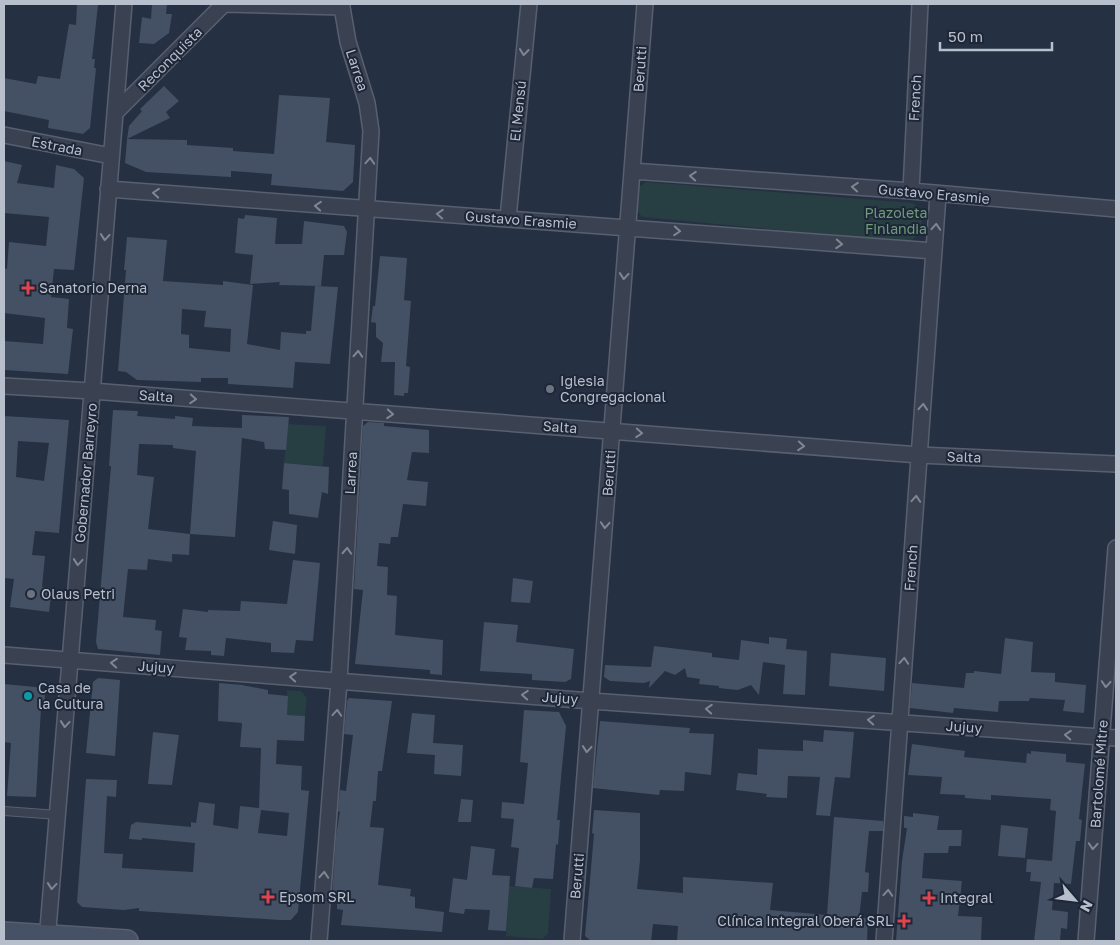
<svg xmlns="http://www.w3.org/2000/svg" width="1120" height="945" font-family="'Golos Text',sans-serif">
<rect width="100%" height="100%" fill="#253042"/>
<path fill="#273e43" d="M646,182L913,203L923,213L920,233L910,242L642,217L636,209L638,188Z
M288,424L326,426L323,466L284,463Z
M287,690L301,691L307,698L305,716L287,715Z
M509,886L551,889L548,934L542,939L506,936Z"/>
<path fill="#445064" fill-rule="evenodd" d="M77,4L98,5L92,59H95L94,68H96L90,128L83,134L48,128L49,120L4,111V78L36,84L38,76L60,79L69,24L76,25Z
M152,4H167L166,14H172L169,33L154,44L139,43L142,17L151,19Z
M164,86L179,101L166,112L170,118L127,139L129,126L142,111L140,109Z
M279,95L330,98L326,142L355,145L353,182L343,191L271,185L272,174L231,171V177L146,172L125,163L127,139L187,140V145L233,148V151L274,154Z
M4,161L22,165L17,183L54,188L56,165L74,169L84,178L74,270L54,269L51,297L69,299L67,328L73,329L68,374L4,370V341L43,344L45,318L4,313V268L7,269L9,242L46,246L49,217L4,213Z
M245,215L277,218L275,244H302L304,221L344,226L347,232L344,255H324L321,286L279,285L280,282L250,284L253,255L235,253L238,218L244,219Z
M127,237L167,240L163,281L223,285V281L253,285L247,344L280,350L281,332L306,334V331H311L315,286L338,287L330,364L295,362L293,388L228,384V378H201V382L137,380L126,372L118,371L126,270H124ZM182,309L206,311L204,327L231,329L230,352L189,348V335L181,334Z
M380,256L407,258L404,300L411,301L406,366L410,367L408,393H404V396L394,395L395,362H381L383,343L376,337V323L371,322L373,306H375Z
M113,410L138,411L137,416L175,419V416L193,418L192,426L242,428V415L289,417L286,450L265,449L264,442L242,438L235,537L190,534L189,555L172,554V562L148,559L147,570L128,569L123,617L156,620L155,630L162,631L160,655L98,649L96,642L111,466H109ZM139,444L173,445V448L196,451L190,534L148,529L154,477L137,475Z
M4,416L69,420L59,533L35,531L32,555L45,556L42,587L52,588L49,612L10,607L14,579L4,578ZM18,441L49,443L44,481L16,477Z
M368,422L384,423V426L429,430V453L412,452L407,480L428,482L426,506L403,504L398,537H391L390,544L379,543L377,566L388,567L387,595L397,596L395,635L443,640L442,675L430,674V670L355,664L363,590L354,589L363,426Z
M284,463L329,467L328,494L322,492L318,518L289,514V490L282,489Z
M273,521L297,525L295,554L269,550Z
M293,560L320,563L313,641L296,640L294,653L271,652V643L226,638L224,656L211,655V651L185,650L187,638L179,637L183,609L208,612V610L240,611L241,601L287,604Z
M513,578L533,581L530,603L511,602Z
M484,622L518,625L516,642L574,649L571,679L565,682L532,680V674L480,671Z
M769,637L787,639L786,649L807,651L805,695L783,694L785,665L763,662L759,695L751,685L738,690L719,688V686L699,684L700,679L687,677L685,668L675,675L665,671L649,688L650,681L644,683L610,681L604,677L605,665L651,667L654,646L712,653V657L739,660L741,640L769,644Z
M1005,638L1033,642L1031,672L1055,673V682L1086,685L1084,713L1063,711L1065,700L1030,698L1029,701H999L998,712L954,708L953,713L910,708L912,683L964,688L966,673H974V671L1001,674Z
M831,653L886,658L884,691L829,686Z
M98,678L120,680L115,756L86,753L93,682Z
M219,683L242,685L268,690V694L288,696L287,715L305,716L304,741L277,740L276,764L302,766L301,790L309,791L298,912L291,920H280L139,911V908L124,910L82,907L77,902L86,779L117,780L116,797L107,796L104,853L123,854L122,868L193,872L195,843L142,838V840L129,839L131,825L136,822L191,827V822L196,823L199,802L215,804L213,825L238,829L240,806L259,808L261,748L240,747L242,723L218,721ZM261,810L289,813L287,836L258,833Z
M4,684L36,687L45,693L44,708H41L36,797L7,796L11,743L4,742Z
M349,698L392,701L382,771H378L376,801H373L370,827L384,828L378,885L411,889L410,896L415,897V908L444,912L442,932L341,925L343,910L337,909V898L332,897L336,836L340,812L338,811L340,790L346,791L353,735L344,734L347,701Z
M524,710L559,712L566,726L557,820H560L558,845L556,844L553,879L534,878L532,888L515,886L519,848L511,847L514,819L501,818L502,802L524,804L528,763L520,762Z
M412,713L435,715L433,743L463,745L461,776L434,774L435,755L407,753Z
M600,721L690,728L689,733L714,734L711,775L685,772L684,791L660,790L659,795L593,788Z
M824,730L854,732L850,778L835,777L830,816L816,815L820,777L788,776L787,798L766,797L767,794L736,790L738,773L757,775L758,749L803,751V740L823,742Z
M153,732L179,735L172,785L148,784Z
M912,744L965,751L964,757L1026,763L1027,753L1031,754V751L1066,754V762L1085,764L1079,819L1082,820L1080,841H1076L1071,884L1054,883L1052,910L1068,912L1067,929L1061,928L1060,941H1034L1041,882L1030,881L1031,872H1026L1027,859L1052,861L1056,811L1050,810L1051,799L991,795V800L965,798V795L940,794L942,777L908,775Z
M461,799L473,800L471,822H458Z
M594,810L640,813V860L637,889L683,893V877L773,883L770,910L827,915L834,817L883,821V831H869L865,872L869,873L868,892H862L859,918H868L867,941H677L678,926L653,924L651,941H591L585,936L594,834L592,833Z
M913,813L939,816L937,830H962L961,846H949L948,853H924L922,878L962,881L958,916L982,917L981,941H896L902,861L907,828H904V816L913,817Z
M1001,825L1028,828L1025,858L998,856Z
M471,846L495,849L492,875L510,876L506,931L488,930L490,910L465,909L464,914L449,912L453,878L467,880Z"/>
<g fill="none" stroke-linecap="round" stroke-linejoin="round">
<defs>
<path id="lane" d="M4,811L58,815"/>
<path id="street" d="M224,4L342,7V4
M115,113L224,4
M4,135L111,156
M632,171L911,191L1116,209
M108,189L934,251
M911,191L920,4
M508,218L529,4
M4,386L92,391L919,455L1116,464
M4,655L591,701L1116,738
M47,941L124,4
M319,941L339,681L371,131L367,103L348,42L342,7
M572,941L645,4
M884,941L938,195
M1086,941L1116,548"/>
<path id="secondary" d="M4,933L127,941"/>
</defs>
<use href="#lane" stroke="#58606f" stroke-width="10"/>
<use href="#street" stroke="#58606f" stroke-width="18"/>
<use href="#secondary" stroke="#58606f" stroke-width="24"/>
<use href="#lane" stroke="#3a4252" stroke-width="8"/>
<use href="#street" stroke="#3a4252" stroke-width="15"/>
<use href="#secondary" stroke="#475165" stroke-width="21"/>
</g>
<defs><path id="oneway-chevron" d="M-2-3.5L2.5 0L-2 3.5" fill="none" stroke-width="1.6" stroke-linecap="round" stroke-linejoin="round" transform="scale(1.25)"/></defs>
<g stroke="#7f8695">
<use href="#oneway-chevron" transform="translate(524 52) rotate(96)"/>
<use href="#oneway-chevron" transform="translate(370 161) rotate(-86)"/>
<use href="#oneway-chevron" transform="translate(693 176) rotate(-176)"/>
<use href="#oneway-chevron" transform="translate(855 187) rotate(-176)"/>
<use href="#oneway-chevron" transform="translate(156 193) rotate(-175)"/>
<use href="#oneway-chevron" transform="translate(318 206) rotate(-175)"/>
<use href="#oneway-chevron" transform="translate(440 214) rotate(-176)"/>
<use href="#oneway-chevron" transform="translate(936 227) rotate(-86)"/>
<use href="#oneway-chevron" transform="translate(677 231) rotate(4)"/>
<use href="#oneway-chevron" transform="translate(105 237) rotate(95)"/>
<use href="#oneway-chevron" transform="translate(839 244) rotate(4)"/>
<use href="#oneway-chevron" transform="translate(624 276) rotate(95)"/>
<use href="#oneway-chevron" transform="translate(358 354) rotate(-87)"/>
<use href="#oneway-chevron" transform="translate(193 399) rotate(4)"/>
<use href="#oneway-chevron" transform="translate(923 407) rotate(-86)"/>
<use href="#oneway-chevron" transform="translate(390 414) rotate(4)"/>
<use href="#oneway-chevron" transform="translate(639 433) rotate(4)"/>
<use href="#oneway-chevron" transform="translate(801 446) rotate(4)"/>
<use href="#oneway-chevron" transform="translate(916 499) rotate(-86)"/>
<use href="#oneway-chevron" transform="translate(605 525) rotate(94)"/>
<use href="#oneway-chevron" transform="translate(347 551) rotate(-87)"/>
<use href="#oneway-chevron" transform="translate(78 562) rotate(95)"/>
<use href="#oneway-chevron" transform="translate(904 661) rotate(-86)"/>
<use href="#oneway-chevron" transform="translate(114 663) rotate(-176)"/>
<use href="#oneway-chevron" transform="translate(293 677) rotate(-176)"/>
<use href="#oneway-chevron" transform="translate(1106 684) rotate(94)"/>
<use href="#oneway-chevron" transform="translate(525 695) rotate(-176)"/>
<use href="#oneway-chevron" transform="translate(709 709) rotate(-176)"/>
<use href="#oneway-chevron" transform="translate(337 713) rotate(-86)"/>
<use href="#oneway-chevron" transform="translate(871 720) rotate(-176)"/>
<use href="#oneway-chevron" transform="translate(65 724) rotate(95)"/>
<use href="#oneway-chevron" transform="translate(1068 735) rotate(-176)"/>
<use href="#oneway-chevron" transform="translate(587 749) rotate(95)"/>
<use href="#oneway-chevron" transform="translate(1093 846) rotate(94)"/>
<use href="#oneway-chevron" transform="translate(324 875) rotate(-86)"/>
<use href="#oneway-chevron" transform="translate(52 886) rotate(95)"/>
<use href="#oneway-chevron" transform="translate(888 893) rotate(-86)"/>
</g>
<g fill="#e0444e" stroke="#1e2737" stroke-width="2">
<path d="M25.5 280.5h5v5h5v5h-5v5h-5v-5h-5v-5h5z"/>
<path d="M265.5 889.5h5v5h5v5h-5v5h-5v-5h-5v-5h5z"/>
<path d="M926.5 890.5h5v5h5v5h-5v5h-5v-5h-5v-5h5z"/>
<path d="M901.5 913.5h5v5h5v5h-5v5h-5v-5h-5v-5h5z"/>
</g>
<g fill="#6b7280" stroke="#1e2737" stroke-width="2">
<circle cx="550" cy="389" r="5"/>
<circle cx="31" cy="594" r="5"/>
</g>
<circle fill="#0f9aa8" stroke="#1e2737" stroke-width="2" cx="28" cy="696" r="5"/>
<g text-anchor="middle" stroke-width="4" stroke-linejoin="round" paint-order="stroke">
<g font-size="14" fill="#b7becc" stroke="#1e2737">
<text transform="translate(170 59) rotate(-45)" y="5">Reconquista</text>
<text transform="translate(640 69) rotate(-86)" y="5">Berutti</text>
<text transform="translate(357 70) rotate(72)" y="5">Larrea</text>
<text transform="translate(915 98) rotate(-87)" y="5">French</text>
<text transform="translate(518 111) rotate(-84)" y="5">El Mensú</text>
<text transform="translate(57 146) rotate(11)" y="5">Estrada</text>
<text transform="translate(934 194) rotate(5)" y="5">Gustavo Erasmie</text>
<text transform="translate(521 220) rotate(4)" y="5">Gustavo Erasmie</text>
<text transform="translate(156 396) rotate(4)" y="5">Salta</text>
<text transform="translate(560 427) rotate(4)" y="5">Salta</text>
<text transform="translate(964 457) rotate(2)" y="5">Salta</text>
<text transform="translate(86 473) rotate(-85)" y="5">Gobernador Barreyro</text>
<text transform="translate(351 473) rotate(-87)" y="5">Larrea</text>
<text transform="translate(609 473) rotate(-86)" y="5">Berutti</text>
<text transform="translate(911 568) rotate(-86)" y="5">French</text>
<text transform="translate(156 667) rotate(4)" y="5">Jujuy</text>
<text transform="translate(560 698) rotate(4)" y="5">Jujuy</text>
<text transform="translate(964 727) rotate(4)" y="5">Jujuy</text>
<text transform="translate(1099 774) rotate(-86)" y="5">Bartolomé Mitre</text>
<text transform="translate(577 876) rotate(-85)" y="5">Berutti</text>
</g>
<g font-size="14" fill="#6d9d7a" stroke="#1e2737">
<text x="896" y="218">Plazoleta<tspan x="896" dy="16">Finlandia</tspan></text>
</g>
<g font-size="14" fill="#b7becc" stroke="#1e2737" text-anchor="start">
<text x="39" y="293">Sanatorio Derna</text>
<text x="560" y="386">Iglesia<tspan x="560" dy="16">Congregacional</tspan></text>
<text x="41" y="599">Olaus Petri</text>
<text x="38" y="693">Casa de<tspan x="38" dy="16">la Cultura</tspan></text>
<text x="279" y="902">Epsom SRL</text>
<text x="940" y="903">Integral</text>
<text x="893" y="926" text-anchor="end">Clínica Integral Oberá SRL</text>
</g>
</g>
<rect width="1120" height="945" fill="none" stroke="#b7becc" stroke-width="10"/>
<g transform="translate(1075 900) rotate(118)" stroke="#1e2737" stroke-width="4" paint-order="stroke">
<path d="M0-4L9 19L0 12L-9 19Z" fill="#b7becc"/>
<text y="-8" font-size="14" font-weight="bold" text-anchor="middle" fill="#b7becc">N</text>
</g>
<path d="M940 42v8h112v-8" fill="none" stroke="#b7becc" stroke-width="2.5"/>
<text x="948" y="42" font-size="15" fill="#b7becc" stroke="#1e2737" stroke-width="4" paint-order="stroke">50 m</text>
</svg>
